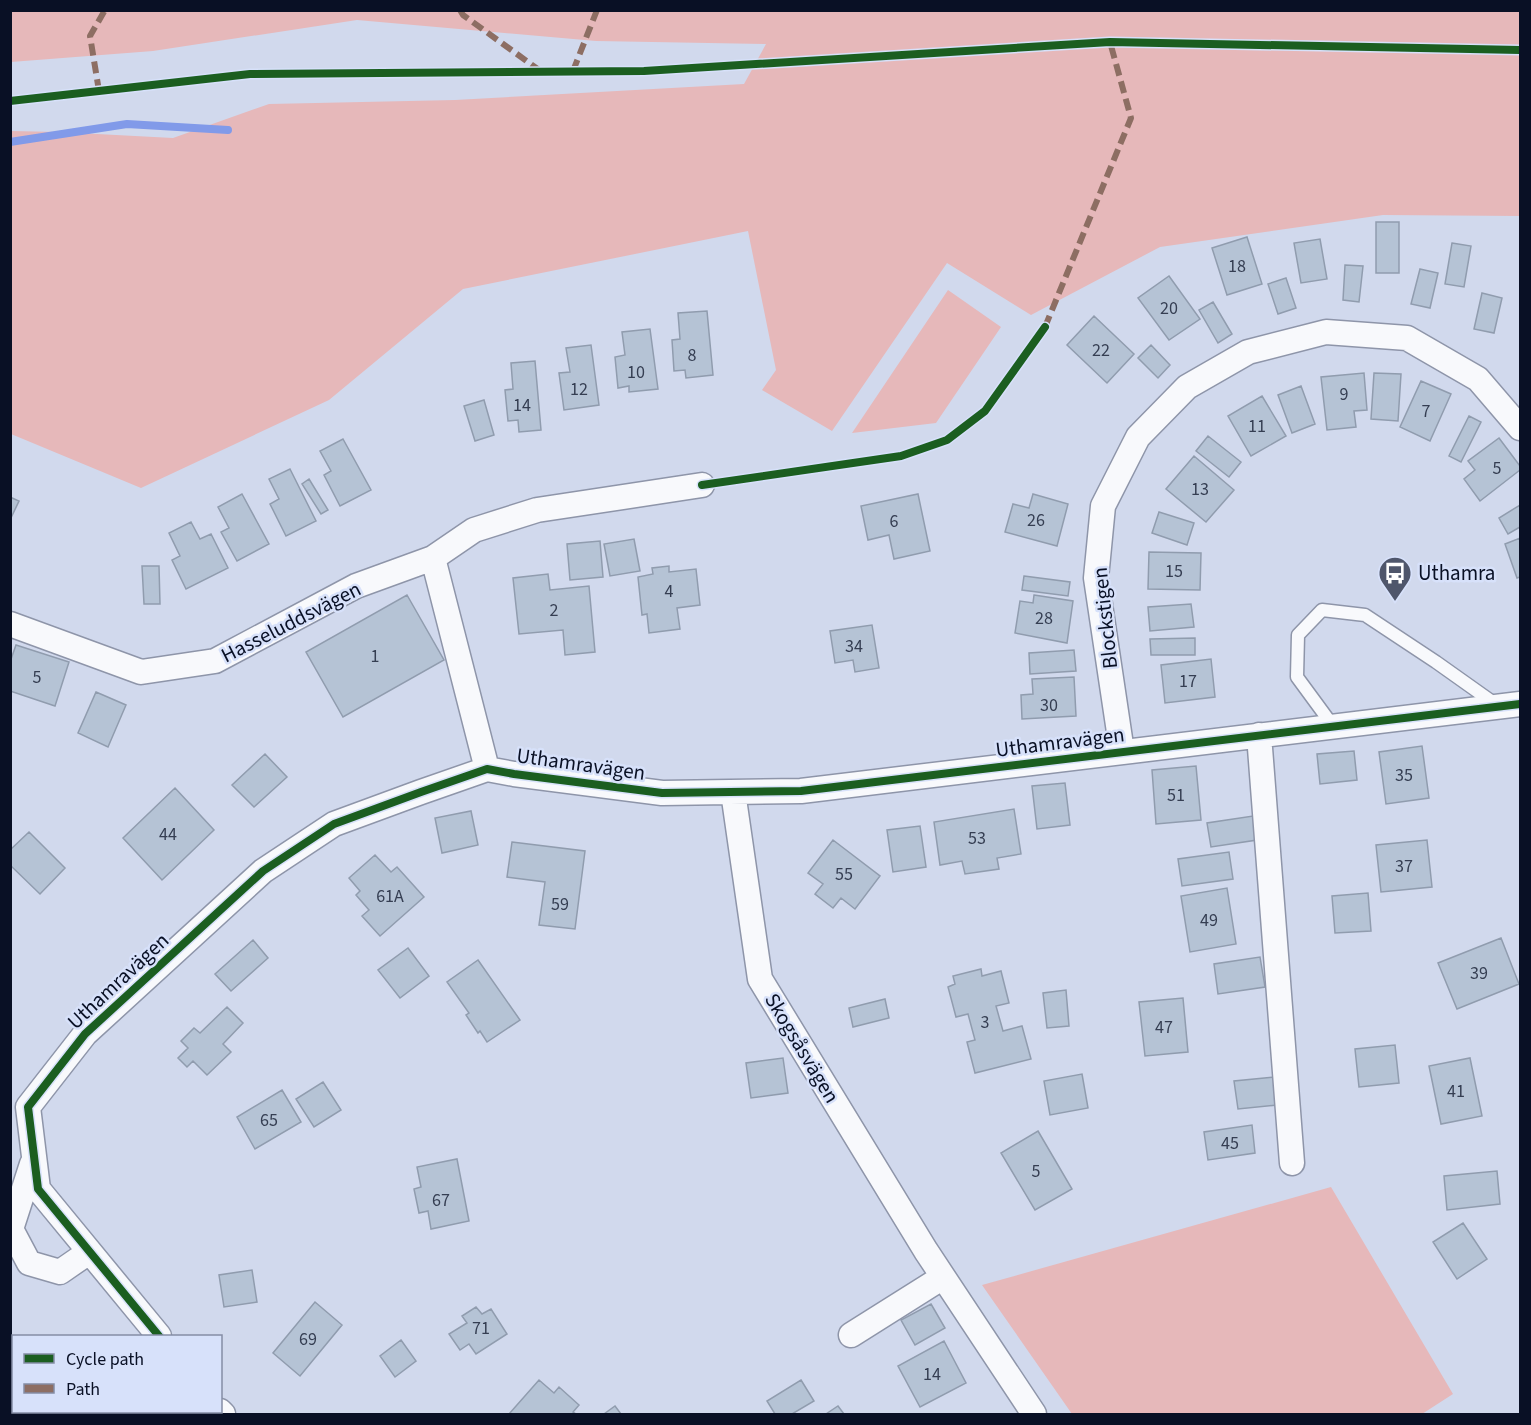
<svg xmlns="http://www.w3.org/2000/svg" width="1531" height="1425" font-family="'Source Sans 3',sans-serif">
<rect width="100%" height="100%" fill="#d1d9ed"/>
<path fill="#e6b8ba" d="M11,10L1520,11V216L1383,215L1160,247L1031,315L947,263L832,431L762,390L776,370L748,231L463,289L329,400L141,488L11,434V131L59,132L173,138L269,104L455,100L744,84L766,44L596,41L357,20L153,51L11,62Z
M948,290L1001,327L936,423L852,433Z
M1331,1187L1453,1394L1422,1414H1072L982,1285Z"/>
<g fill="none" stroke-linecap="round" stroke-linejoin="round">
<path stroke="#819ae9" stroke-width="8" d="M10,142L127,124L228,130"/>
</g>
<path fill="#b5c3d5" stroke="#909cae" stroke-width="1.5" d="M1376,222H1399V273H1376Z
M1247,237L1262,284L1227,295L1212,248Z
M1320,239L1327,279L1301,283L1294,243Z
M1452,243L1471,246L1464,287L1445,284Z
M1345,265L1363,266L1359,302L1343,300Z
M1420,269L1438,273L1430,308L1411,304Z
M1169,276L1200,319L1169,340L1138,298Z
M1286,278L1296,308L1278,314L1268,284Z
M1482,293L1502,298L1494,333L1474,329Z
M1213,302L1232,334L1218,343L1199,310Z
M707,311L713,375L686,378L685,370L674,371L672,340L680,339L678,313Z
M1094,316L1134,354L1107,383L1067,345Z
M650,329L658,389L629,392V386L618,388L615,357L625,355L622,332Z
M591,345L599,405L564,410L559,373L570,372L566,348Z
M1151,345L1170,365L1158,378L1138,358Z
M535,361L541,430L519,432L518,420L508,421L505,390L513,389L511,363Z
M1364,373L1367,410L1354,411L1356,427L1327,430L1321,377Z
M1374,373L1401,374L1398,421L1371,419Z
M1421,381L1451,394L1430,441L1400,427Z
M1301,386L1315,424L1292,433L1278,395Z
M1262,396L1286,436L1251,456L1228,416Z
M484,400L494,435L475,441L464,406Z
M1469,416L1481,422L1461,462L1449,456Z
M1208,436L1241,462L1229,477L1196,451Z
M1499,438L1520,466V470L1480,501L1464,479L1475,470L1468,461Z
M343,439L371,490L340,506L324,475L331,471L320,451Z
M1194,456L1234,490L1206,522L1166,489Z
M290,469L316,521L286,536L270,504L279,499L269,479Z
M309,479L328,510L321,514L302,484Z
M242,494L269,544L237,561L221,532L229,528L218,507Z
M918,494L930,551L894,559L889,535L868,540L861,506Z
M1033,494L1068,504L1057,546L1005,532L1013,504L1029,508Z
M10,497L19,501L10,520Z
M1520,505V527L1508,534L1499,518Z
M1159,512L1194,523L1187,545L1152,533Z
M191,522L200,539L211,534L228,568L186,589L172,560L180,556L169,533Z
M1520,538V577L1517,578L1505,544Z
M634,539L640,571L610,576L604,544Z
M600,541L603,577L570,580L567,544Z
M1149,552L1201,553L1200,590L1148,589Z
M142,566H159L160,604H144Z
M669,566V572L696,569L700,605L677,608L680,629L649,633L647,614L642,615L638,577L653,574L652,568Z
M548,574L550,590L589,586L595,652L565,655L563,630L519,634L513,578Z
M1024,576L1070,582L1068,596L1022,590Z
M407,595L444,660L343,717L306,652Z
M1034,595L1073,601L1067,643L1015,633L1020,601L1033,603Z
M1191,604L1194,627L1150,631L1148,607Z
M872,625L879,668L855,672L853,660L835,663L830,631Z
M1195,638V655H1151L1150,639Z
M16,645L69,662L55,706L10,691V662Z
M1074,650L1076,671L1030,674L1029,653Z
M1211,659L1215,697L1165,703L1161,665Z
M1074,677L1076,716L1022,719L1021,695L1033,694L1032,679Z
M96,692L126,705L108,747L78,733Z
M1422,746L1429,798L1386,804L1379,752Z
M1354,751L1357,780L1320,784L1317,754Z
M265,754L287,777L254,807L232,785Z
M1196,766L1201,820L1156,824L1152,770Z
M1065,783L1070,825L1037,829L1032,786Z
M175,788L214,830L162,880L123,838Z
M1014,809L1021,854L997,858L999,869L965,874L962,861L940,865L934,822Z
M471,811L478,845L442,853L435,818Z
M1253,816L1257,840L1211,847L1207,823Z
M920,826L926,867L893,872L887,830Z
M29,832L65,868L40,894L10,865V850Z
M833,840L880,876L855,909L841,898L833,908L815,894L823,884L808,873Z
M1427,840L1432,887L1381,892L1376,845Z
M512,842L585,851L575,929L539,925L545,882L507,877Z
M1229,852L1233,879L1182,886L1178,859Z
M375,855L391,872L397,867L424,897L380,936L362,916L369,910L356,895L360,891L349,878Z
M1227,888L1236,944L1190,952L1181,896Z
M1368,893L1371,931L1335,933L1332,896Z
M1501,938L1519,984L1457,1009L1438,963Z
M253,940L268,958L231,991L215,974Z
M408,948L429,976L400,998L378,970Z
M1260,957L1265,987L1218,994L1214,964Z
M478,960L520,1020L487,1042L480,1031L478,1033L466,1015L469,1013L447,982Z
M981,969L982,976L1001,971L1009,1003L996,1006L1003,1031L1022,1026L1031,1059L975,1073L967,1042L975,1040L968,1014L956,1017L948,987L955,984L953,976Z
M1066,990L1069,1026L1047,1028L1043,993Z
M1183,998L1188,1052L1145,1056L1139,1002Z
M885,999L889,1018L853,1027L849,1008Z
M227,1007L243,1023L223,1044L231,1052L207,1075L193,1061L187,1067L178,1058L188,1048L181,1041L194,1028L200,1033Z
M1395,1045L1399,1083L1359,1087L1355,1049Z
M783,1058L788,1093L751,1098L746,1063Z
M1470,1058L1482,1116L1441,1124L1429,1066Z
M1082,1074L1088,1108L1050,1115L1044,1081Z
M1274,1077L1277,1105L1238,1109L1234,1081Z
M323,1082L341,1110L314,1127L296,1099Z
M282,1090L301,1122L255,1149L237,1117Z
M1252,1125L1255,1153L1208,1160L1204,1132Z
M1038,1131L1072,1189L1035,1210L1001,1153Z
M457,1159L469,1221L431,1229L428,1211L419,1213L414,1189L421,1187L417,1167Z
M1497,1171L1500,1204L1447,1210L1444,1176Z
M1463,1223L1487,1259L1457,1279L1433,1242Z
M252,1270L257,1302L224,1307L219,1275Z
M315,1302L342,1325L300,1376L273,1353Z
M931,1304L945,1328L915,1345L901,1320Z
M476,1307L482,1314L491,1309L507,1334L476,1354L469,1344L460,1350L449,1334L467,1323L462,1316Z
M401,1340L416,1361L395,1377L380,1356Z
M944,1341L966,1383L920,1407L898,1366Z
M539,1380L554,1393L559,1387L579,1405L573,1412L576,1414H509Z
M801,1380L814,1401L792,1414H775L767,1401Z
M14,1386V1412H33L35,1414H10V1388Z
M615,1406L621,1414H604Z
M838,1406L844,1414H826Z"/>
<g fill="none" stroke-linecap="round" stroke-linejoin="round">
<defs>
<path id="service" d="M1333,726L1297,677L1298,635L1322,610L1365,615L1436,662L1498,706"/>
<path id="minor" d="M433,558L474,530L537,510L702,485
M10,624L141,672L215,661L356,586L433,558L487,769
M1259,735L1292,1163
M1122,752L1096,578L1103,506L1138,437L1187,387L1248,352L1326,332L1407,338L1478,379L1520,428
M733,792L760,979L926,1251L1034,1414
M32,1164L11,1229L29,1263L60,1272L89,1252
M851,1335L943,1277
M159,1336L38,1189L28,1107L85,1034L263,871L334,824L421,792L487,769L514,774L662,793L801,791L1520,704
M220,1411L223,1414"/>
</defs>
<use href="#service" stroke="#8e95a9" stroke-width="15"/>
<use href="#minor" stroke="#8e95a9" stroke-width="27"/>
<use href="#service" stroke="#f8f9fc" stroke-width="12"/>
<use href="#minor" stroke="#f8f9fc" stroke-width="24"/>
<path stroke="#8d6e63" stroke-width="6" stroke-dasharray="12 6" stroke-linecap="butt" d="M460,10L463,15L539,70
M573,71L597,10
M99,91L90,36L105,10
M1045,327L1131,118L1110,42"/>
<defs>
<path id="cycleway" d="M10,101L250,74L644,71L1110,42L1520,50
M702,485L901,456L947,440L985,411L1045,327
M159,1336L38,1189L28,1107L85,1034L263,871L334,824L421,792L487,769L514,774L662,793L801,791L1520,704"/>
</defs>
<use href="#cycleway" stroke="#d7e1fa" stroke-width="11"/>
<use href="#cycleway" stroke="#1b5e20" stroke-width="8"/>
</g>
<defs>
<symbol id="bus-pin" viewBox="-11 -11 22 30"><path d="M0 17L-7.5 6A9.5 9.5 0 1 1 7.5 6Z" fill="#4f566b" stroke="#d7e1fa"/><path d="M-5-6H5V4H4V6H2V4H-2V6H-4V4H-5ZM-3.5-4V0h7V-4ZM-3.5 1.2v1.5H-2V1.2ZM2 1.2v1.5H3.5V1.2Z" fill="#fff"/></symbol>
</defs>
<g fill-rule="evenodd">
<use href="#bus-pin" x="1376" y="554" width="38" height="52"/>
</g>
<g text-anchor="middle" stroke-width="5" stroke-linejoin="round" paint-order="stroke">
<g font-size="18" fill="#353e52">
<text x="1237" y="272">18</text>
<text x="1169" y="314">20</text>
<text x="1101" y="356">22</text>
<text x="692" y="361">8</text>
<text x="636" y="378">10</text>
<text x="579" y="395">12</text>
<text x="1344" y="400">9</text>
<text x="522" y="411">14</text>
<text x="1426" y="417">7</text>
<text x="1257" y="432">11</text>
<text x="1497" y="474">5</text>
<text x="1200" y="495">13</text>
<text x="1036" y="526">26</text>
<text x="894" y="527">6</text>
<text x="1174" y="577">15</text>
<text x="669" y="597">4</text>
<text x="554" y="616">2</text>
<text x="1044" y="624">28</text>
<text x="854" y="652">34</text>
<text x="375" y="662">1</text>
<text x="37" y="683">5</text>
<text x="1188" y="687">17</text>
<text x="1049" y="711">30</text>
<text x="1404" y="781">35</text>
<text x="1176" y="801">51</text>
<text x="168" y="840">44</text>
<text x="977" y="844">53</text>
<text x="1404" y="872">37</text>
<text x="844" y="880">55</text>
<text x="390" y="902">61A</text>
<text x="560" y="910">59</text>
<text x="1209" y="926">49</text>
<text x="1479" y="979">39</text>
<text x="985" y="1028">3</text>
<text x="1164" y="1033">47</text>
<text x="1456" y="1097">41</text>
<text x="269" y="1126">65</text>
<text x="1230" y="1149">45</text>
<text x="1036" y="1177">5</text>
<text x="441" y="1206">67</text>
<text x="481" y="1334">71</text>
<text x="308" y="1345">69</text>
<text x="932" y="1380">14</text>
</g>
<g font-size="21" fill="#091025" stroke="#d7e1fa" text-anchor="start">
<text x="1418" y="580">Uthamra</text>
</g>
<g font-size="21" fill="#091025" stroke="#d7e1fa">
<text transform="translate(1105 618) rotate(-96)" y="7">Blockstigen</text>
<text transform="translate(291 622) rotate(-27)" y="7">Hasseluddsvägen</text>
<text transform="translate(1060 742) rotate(-7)" y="7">Uthamravägen</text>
<text transform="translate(581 764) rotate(8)" y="7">Uthamravägen</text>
<text transform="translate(118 981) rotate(-43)" y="7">Uthamravägen</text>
<text transform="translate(802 1048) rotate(59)" y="7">Skogsåsvägen</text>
</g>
</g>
<rect width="1531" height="1425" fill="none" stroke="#091025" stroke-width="24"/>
<rect x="12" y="1335" width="210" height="78" fill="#d7e1fa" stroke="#858da5" stroke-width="1.5"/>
<rect x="24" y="1354" width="30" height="9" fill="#1b5e20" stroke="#858da5" stroke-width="1.5"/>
<text x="66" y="1365" font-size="18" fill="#091025">Cycle path</text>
<rect x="24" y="1384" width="30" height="9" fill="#8d6e63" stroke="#858da5" stroke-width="1.5"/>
<text x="66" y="1395" font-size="18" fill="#091025">Path</text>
</svg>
